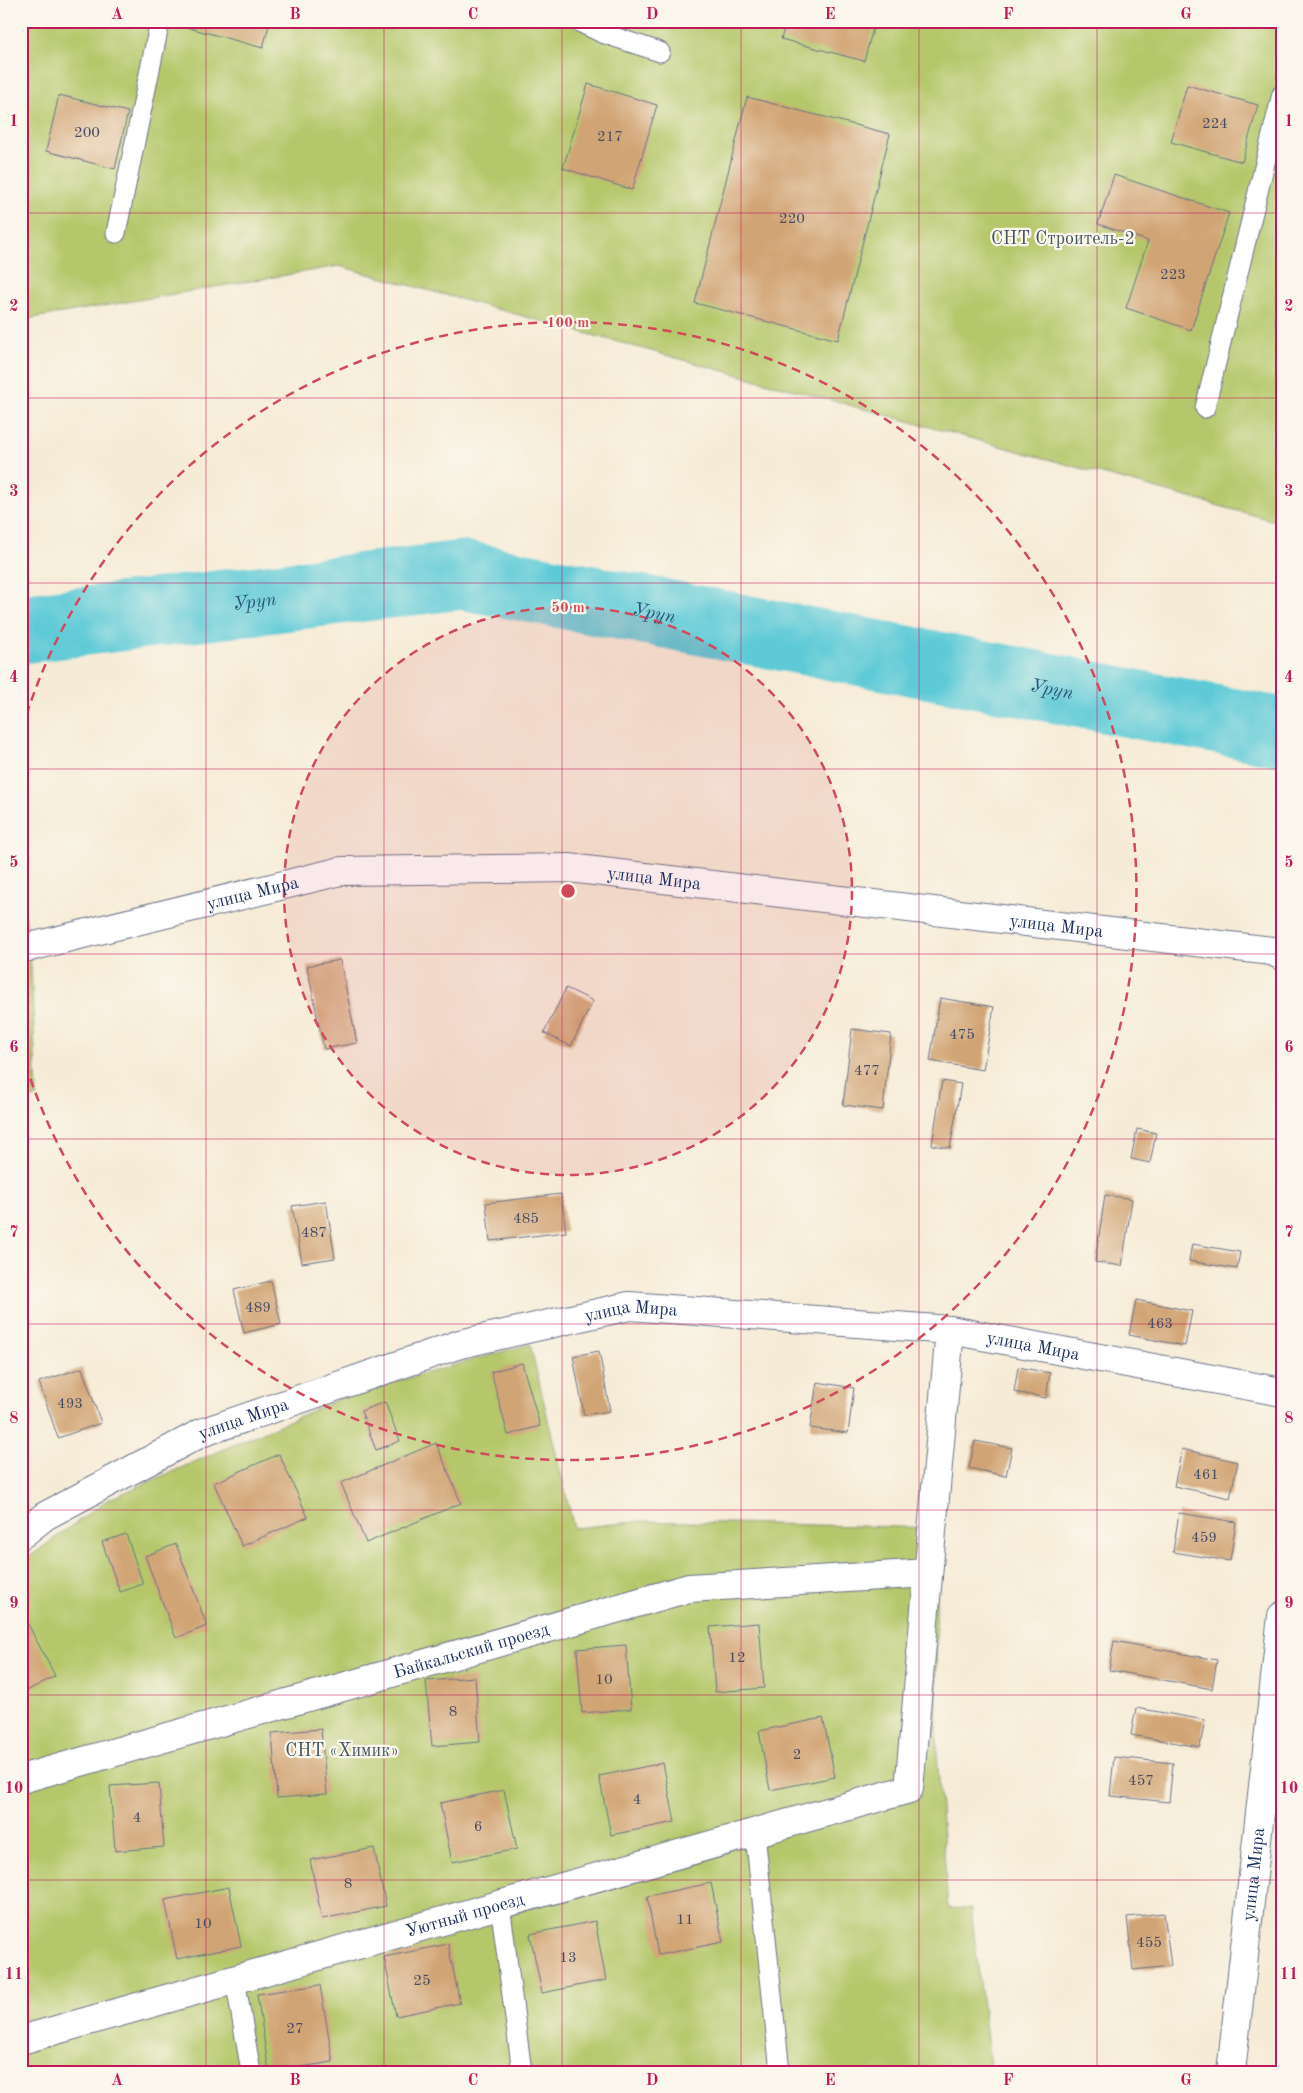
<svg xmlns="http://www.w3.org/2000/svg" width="1303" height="2093" font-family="'Old Standard TT',serif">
<rect width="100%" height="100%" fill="#fbf7ec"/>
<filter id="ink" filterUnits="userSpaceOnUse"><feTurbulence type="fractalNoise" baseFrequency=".02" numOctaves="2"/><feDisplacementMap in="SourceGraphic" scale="10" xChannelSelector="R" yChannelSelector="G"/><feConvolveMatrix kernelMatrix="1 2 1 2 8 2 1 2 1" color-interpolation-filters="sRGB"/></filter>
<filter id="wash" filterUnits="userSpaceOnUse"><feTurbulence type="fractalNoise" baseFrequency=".0096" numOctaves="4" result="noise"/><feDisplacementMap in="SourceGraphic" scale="20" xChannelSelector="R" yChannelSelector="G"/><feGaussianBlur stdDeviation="1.12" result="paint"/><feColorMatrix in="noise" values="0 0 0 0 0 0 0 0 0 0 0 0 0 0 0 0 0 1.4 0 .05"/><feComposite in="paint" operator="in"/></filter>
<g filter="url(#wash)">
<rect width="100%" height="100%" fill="#f6ebd6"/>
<path fill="#b5c76b" stroke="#687b64" d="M21,21H1282V523L339,266L21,320Z
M25,915L30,947L37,1097L21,1099V916Z
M530,1344L574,1528L643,1521L942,1528L936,1597L937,1752L948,1908L971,1909L991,2072H21V1563L107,1500L348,1395Z"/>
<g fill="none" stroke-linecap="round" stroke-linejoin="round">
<path stroke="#5ecad7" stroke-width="69" id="s1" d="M21,629L462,575L1282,732"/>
</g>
<g id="blocks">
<path fill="#d1a474" d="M187,21H270L263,48L186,27Z
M786,21H875L864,61L781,39Z
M588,84L657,105L632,190L563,168Z
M1187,85L1258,105L1242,162L1171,142Z
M59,95L128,112L115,169L46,151Z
M747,97L890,134L838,340L695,303Z
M1114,175L1229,213L1191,330L1126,308L1148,241L1098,224Z
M1281,290H1282V325L1275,324Z
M340,960L357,1043L324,1049L307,966Z
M566,988L593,1001L571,1046L544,1033Z
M940,998L994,1007L983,1070L930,1061Z
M852,1029L891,1034L883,1110L843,1105Z
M942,1081L961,1084L950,1148L932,1145Z
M1278,1088H1282V1105L1277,1104Z
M1137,1129L1156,1133L1150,1163L1131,1159Z
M561,1194L566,1232L490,1241L486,1203Z
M1105,1195L1132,1199L1122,1266L1095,1262Z
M326,1201L335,1258L302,1263L292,1206Z
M1192,1244L1240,1252L1237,1269L1189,1261Z
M271,1281L281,1324L244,1333L234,1290Z
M1136,1300L1192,1311L1185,1346L1129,1335Z
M599,1351L610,1411L584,1415L573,1356Z
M522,1363L540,1426L508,1435L491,1372Z
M1018,1367L1050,1373L1046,1398L1014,1392Z
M82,1368L101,1423L58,1438L39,1382Z
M817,1382L854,1388L848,1433L810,1428Z
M385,1402L400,1441L376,1450L361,1411Z
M975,1441L1012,1448L1006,1476L969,1468Z
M436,1443L461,1503L366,1543L341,1483Z
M1182,1449L1238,1462L1230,1498L1174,1486Z
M279,1454L308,1517L242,1546L214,1483Z
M1179,1513L1236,1522L1230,1561L1173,1552Z
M126,1534L143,1584L120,1592L102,1542Z
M176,1544L207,1626L176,1638L145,1556Z
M759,1623L764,1688L715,1692L710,1627Z
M28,1624L55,1676L21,1694V1627Z
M1114,1641L1217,1660L1212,1689L1109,1670Z
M626,1645L631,1709L582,1713L577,1649Z
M475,1677L480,1742L432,1746L426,1681Z
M1136,1708L1205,1720L1200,1747L1131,1735Z
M823,1718L835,1777L770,1790L759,1731Z
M321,1729L327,1794L277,1798L272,1733Z
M1114,1757L1173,1763L1169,1802L1110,1796Z
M663,1763L675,1822L611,1835L599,1776Z
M159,1783L164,1847L115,1851L110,1786Z
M504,1790L517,1849L452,1862L440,1803Z
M374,1848L386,1906L322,1919L310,1860Z
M711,1883L723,1942L658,1955L647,1896Z
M229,1887L241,1946L177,1959L165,1900Z
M1164,1913L1171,1966L1133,1970L1127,1917Z
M595,1921L606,1980L542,1993L530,1934Z
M448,1944L460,2003L396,2016L384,1957Z
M320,1985L333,2062L269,2072L257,1994Z"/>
</g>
</g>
<g filter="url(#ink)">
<use href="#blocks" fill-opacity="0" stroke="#687188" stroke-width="1"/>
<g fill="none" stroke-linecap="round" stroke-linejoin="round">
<defs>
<path id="service" d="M577,21L602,33L660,52
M116,233L160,21
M1205,408L1282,94
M755,1833L780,2072
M500,1904L522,2072
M235,1979L251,2072"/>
<g id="minor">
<path id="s2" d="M30,947L341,871L569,868L1272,951L1282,956"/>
<path id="s3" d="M21,1535L45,1516L201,1433L460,1344L629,1306L950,1330L1282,1392"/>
<path id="s4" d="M21,1779L689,1588L928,1573"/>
<path id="s5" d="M21,2040L909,1789L950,1330"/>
<path id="s6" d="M1231,2072L1282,1616"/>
</g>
</defs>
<use href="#service" stroke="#687188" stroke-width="21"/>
<use href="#minor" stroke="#687188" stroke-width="30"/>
<use href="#service" stroke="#fff" stroke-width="19"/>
<use href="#minor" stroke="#fff" stroke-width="28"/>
</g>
</g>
<path fill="none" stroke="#c2185b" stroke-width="1" stroke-opacity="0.55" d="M206,21V2072M384,21V2072M562,21V2072M741,21V2072M919,21V2072M1097,21V2072M21,213H1282M21,398H1282M21,583H1282M21,769H1282M21,954H1282M21,1139H1282M21,1324H1282M21,1510H1282M21,1695H1282M21,1880H1282"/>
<circle cx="568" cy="891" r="284" fill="#d1495b" fill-opacity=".12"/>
<g fill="none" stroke="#d1495b" stroke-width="2.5" stroke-dasharray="9 6">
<circle cx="568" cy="891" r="284"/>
<path d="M22 729A569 569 0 1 1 22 1053"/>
</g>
<g text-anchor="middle" stroke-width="4.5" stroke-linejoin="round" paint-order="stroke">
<g font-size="15" fill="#484c64">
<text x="1215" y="128">224</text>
<text x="87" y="137">200</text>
<text x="610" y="141">217</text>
<text x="792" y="223">220</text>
<text x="1173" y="279">223</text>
<text x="962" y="1039">475</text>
<text x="867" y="1075">477</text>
<text x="526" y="1223">485</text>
<text x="314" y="1237">487</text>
<text x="258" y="1312">489</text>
<text x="1160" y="1328">463</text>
<text x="70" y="1408">493</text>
<text x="1206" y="1479">461</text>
<text x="1204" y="1542">459</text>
<text x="737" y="1662">12</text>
<text x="604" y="1684">10</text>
<text x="453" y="1716">8</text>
<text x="797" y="1759">2</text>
<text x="1141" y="1785">457</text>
<text x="637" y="1804">4</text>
<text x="137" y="1822">4</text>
<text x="478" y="1831">6</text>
<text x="348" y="1888">8</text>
<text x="685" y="1924">11</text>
<text x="203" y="1928">10</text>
<text x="1149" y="1947">455</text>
<text x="568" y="1962">13</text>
<text x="422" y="1985">25</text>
<text x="295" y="2033">27</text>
</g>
<g font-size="18" fill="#425561" stroke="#fbf7ec">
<text x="1063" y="244">СНТ Строитель-2</text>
<text x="342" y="1756">СНТ «Химик»</text>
</g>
<g font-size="18" fill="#1b2f5e" stroke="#fbf7ec">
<text dy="6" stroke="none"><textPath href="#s2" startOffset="634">улица Мира</textPath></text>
<text dy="6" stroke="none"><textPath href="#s2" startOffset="229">улица Мира</textPath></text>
<text dy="6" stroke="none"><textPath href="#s2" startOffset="1039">улица Мира</textPath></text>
<text dy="6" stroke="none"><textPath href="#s3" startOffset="656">улица Мира</textPath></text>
<text dy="6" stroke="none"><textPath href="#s3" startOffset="1061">улица Мира</textPath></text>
<text dy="6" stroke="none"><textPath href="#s3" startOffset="252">улица Мира</textPath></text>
<text dy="6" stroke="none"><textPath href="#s4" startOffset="468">Байкальский проезд</textPath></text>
<text dy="6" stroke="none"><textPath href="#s6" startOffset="199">улица Мира</textPath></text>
<text dy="6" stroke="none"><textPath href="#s5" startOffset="461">Уютный проезд</textPath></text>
</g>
<g font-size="19" font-style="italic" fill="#2c567c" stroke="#fbf7ec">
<text dy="7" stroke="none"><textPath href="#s1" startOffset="235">Уруп</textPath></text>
<text dy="7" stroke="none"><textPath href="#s1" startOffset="640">Уруп</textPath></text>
<text dy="7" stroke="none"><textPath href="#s1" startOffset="1045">Уруп</textPath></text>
</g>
</g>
<circle cx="568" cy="891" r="8" fill="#d1495b" stroke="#fbf7ec" stroke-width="2.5"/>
<g font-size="15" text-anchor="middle" font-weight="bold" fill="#d1495b" stroke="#fbf7ec" stroke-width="4.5" stroke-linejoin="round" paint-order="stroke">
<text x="568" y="327">100 m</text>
<text x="568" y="612">50 m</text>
</g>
<rect width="1303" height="2093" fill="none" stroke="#fbf7ec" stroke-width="55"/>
<rect x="28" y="28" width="1248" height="2038" fill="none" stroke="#c2185b" stroke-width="2"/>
<g font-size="16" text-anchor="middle" font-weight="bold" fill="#c2185b">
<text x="117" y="19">A</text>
<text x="295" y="19">B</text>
<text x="473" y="19">C</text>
<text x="652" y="19">D</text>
<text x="830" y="19">E</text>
<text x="1008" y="19">F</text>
<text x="1186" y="19">G</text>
<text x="14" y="126">1</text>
<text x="1289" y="126">1</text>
<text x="14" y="311">2</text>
<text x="1289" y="311">2</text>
<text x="14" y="496">3</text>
<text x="1289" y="496">3</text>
<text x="14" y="682">4</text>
<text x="1289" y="682">4</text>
<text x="14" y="867">5</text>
<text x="1289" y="867">5</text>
<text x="14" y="1052">6</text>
<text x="1289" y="1052">6</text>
<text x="14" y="1237">7</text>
<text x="1289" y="1237">7</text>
<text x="14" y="1423">8</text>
<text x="1289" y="1423">8</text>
<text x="14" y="1608">9</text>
<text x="1289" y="1608">9</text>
<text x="14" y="1793">10</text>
<text x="1289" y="1793">10</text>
<text x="14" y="1979">11</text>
<text x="1289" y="1979">11</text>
<text x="117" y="2085">A</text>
<text x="295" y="2085">B</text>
<text x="473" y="2085">C</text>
<text x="652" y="2085">D</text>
<text x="830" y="2085">E</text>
<text x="1008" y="2085">F</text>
<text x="1186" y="2085">G</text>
</g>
</svg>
